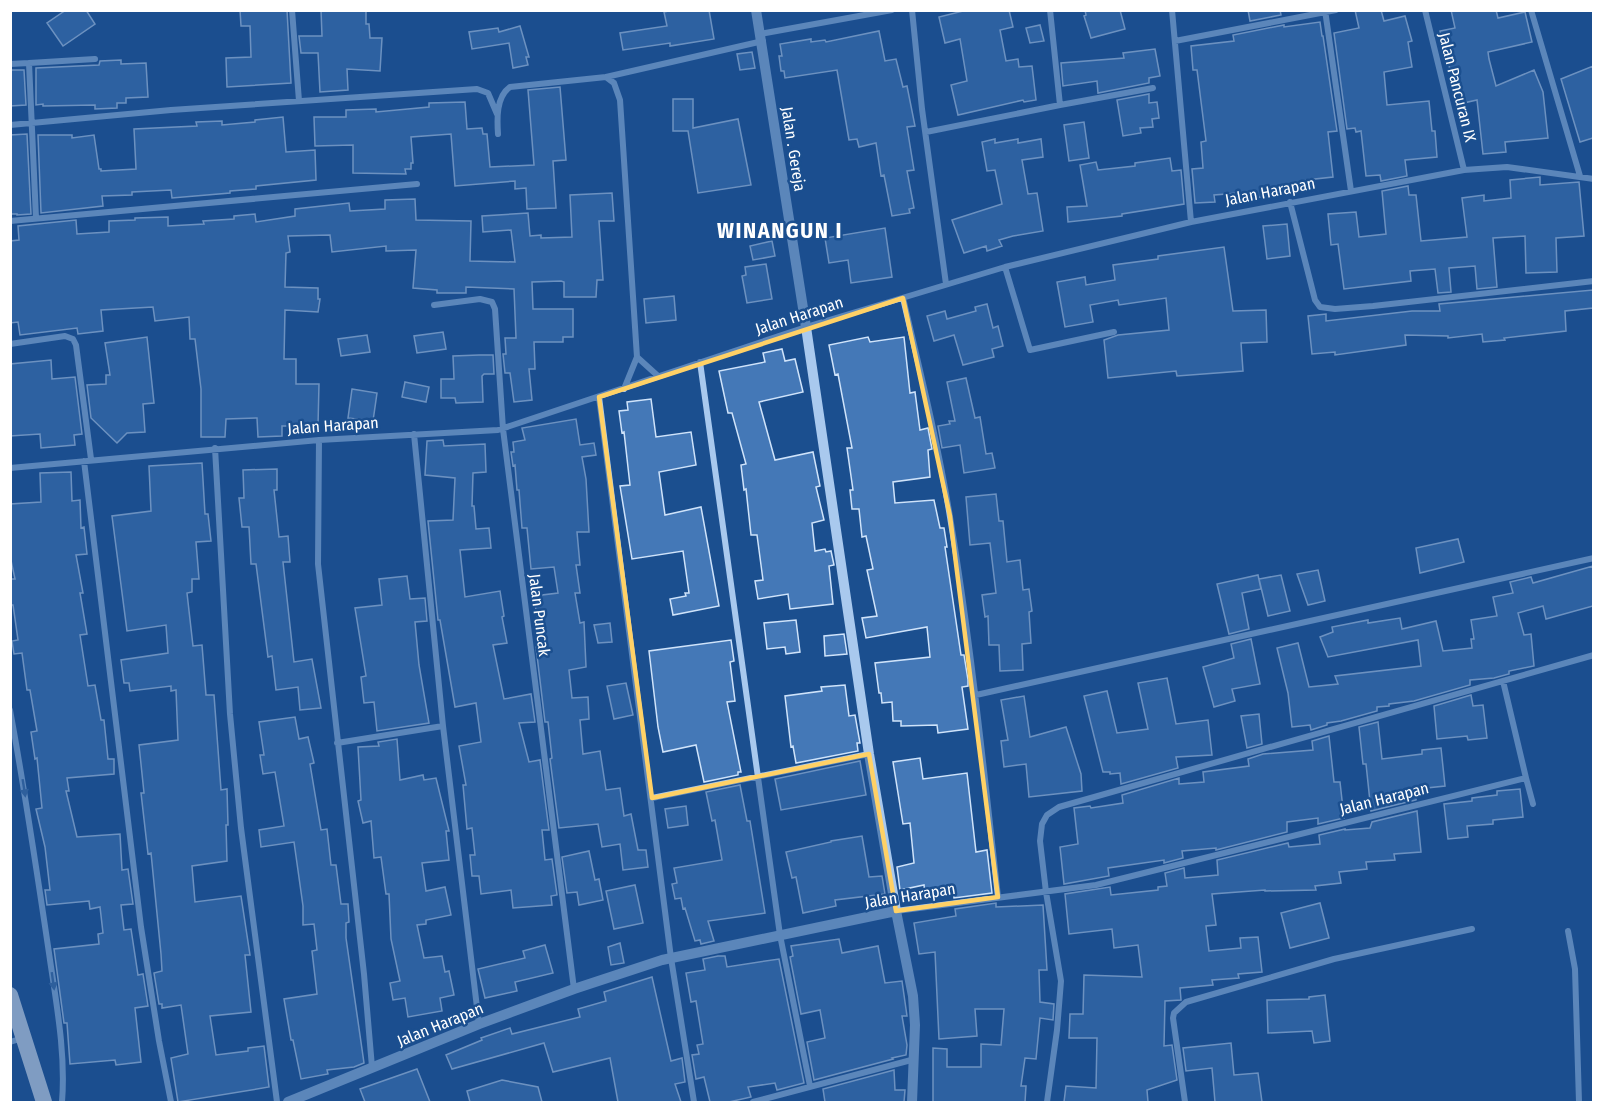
<svg xmlns="http://www.w3.org/2000/svg" width="1604" height="1113" font-family="'Fira Sans Condensed',sans-serif">
<rect width="100%" height="100%" fill="#1b4f8f"/>
<path fill="#4478b7" stroke="#cfe3fa" stroke-width="1.5" d="M66,10H86L95,24L63,46L47,23Z
M240,10H287L291,83L227,87L226,58L251,57L250,26H241Z
M321,10H366V24H369L370,38H382L380,71L347,69L348,90L320,92L318,53H301L299,36H322Z
M673,10H709L714,39L670,46V43L623,50L620,33L667,26L664,12Z
M967,10H1009L1013,27L1000,30L1006,61L1018,59L1019,67L1032,66L1036,100L1024,102L1023,100L958,115L951,85L967,81L960,39L945,43L939,17Z
M1085,10H1120L1125,29L1091,38L1084,16L1086,15Z
M1248,10H1280L1281,15L1250,21Z
M1355,10H1381L1384,21L1405,16L1412,41L1408,42L1412,67L1384,72L1387,105L1429,101L1432,131H1435L1437,157L1405,160L1407,176L1381,181L1380,175L1366,176L1361,131L1356,132L1355,128L1347,129L1334,33L1359,28Z
M1451,10H1496L1498,18L1525,12L1532,42L1488,52L1489,59L1496,86L1534,70L1543,92L1548,138L1505,142L1506,152L1483,154L1477,100L1459,104L1440,31L1455,28Z
M1320,22L1322,36H1323L1337,131L1328,132L1333,177L1306,180L1307,188L1287,190V194L1253,198L1252,192L1214,195L1215,202L1195,203L1192,169L1203,168L1201,142L1206,141L1197,70H1193L1191,46L1234,41L1233,35L1284,25V27Z
M1040,25L1044,41L1030,43L1026,28Z
M520,26L529,57H526L528,65L513,68L509,43L472,49L469,32L498,28L499,32Z
M879,31L885,61L896,59L903,87L907,86L915,126L907,127L914,170L907,171L914,208L909,209L910,213L892,216L884,175L881,176L876,143L859,147L857,139L849,140L837,70L785,78L784,71H781L779,56H782L780,44L811,39V42L825,40L826,42Z
M1155,49L1160,76L1149,78V83L1098,93L1097,81L1063,86L1061,63L1124,58L1123,53Z
M752,52L755,68L740,70L737,54Z
M121,60V64L146,63L148,97L126,98V103H117V108L95,109V105L43,106V104L36,105V68L99,65L100,61Z
M1593,66V138L1580,142L1561,79Z
M10,70H24L26,105L10,106Z
M560,87L566,160L553,161L556,208L527,209L526,188L515,189V181L455,186L451,134L411,137L413,163H411V169H405L406,174L353,173V145L315,146L314,117H346V110L376,109V112L429,107V103L465,102L467,129L482,128L483,134H487L490,167L534,165L528,90Z
M1149,94V103L1157,102L1159,118L1152,119L1153,127L1140,128L1141,133L1123,136L1117,100Z
M673,99H693V128L738,119L751,185L698,193L688,131H673Z
M283,117L286,152L315,150L316,180L256,186V189L230,191V193L172,198L171,190L132,192V195L102,196L103,206L41,213L38,135H72V138L94,135L99,169H101V171L136,169L134,129L197,126L196,122L222,121V125L255,122V120Z
M1084,122L1089,158L1069,161L1064,125Z
M27,134L31,214L17,215V214H10V135Z
M995,139V143L1018,139V143L1041,139L1043,157L1022,160L1028,194L1037,193L1043,231L1013,236L999,240L1002,246L987,251L986,246L964,253L952,220L1002,204L995,170L987,171L982,142Z
M1170,158L1172,171L1181,170L1184,204L1122,214V216L1068,222L1067,207L1087,206L1080,165L1096,162L1098,170L1135,166V163Z
M1540,177V185L1579,182L1584,236L1556,238L1557,272L1526,273L1525,236L1493,238L1497,287L1477,289L1475,266L1449,268L1451,292L1438,293L1435,269L1410,271L1411,281L1344,289L1338,244L1331,245L1328,214L1356,212L1359,237L1386,234L1382,191L1408,186L1409,195H1416L1421,241L1467,237L1462,198L1484,195V201L1511,198L1510,180Z
M612,193L614,221H599L603,280H597L596,297H564V282L561,281L532,282L533,309H573V337H563V342H534L535,369H529L532,400L514,402L510,373H505L503,354H506L505,338H516L514,289L466,287V293H437V290L413,288L416,250L386,251V246L332,252L330,235L288,236L290,252L286,253L285,287L318,288V299H320L318,312L285,310L284,359H296V384H319L318,426H282V436L258,437L257,418L226,419L225,437H201V389L195,339H190L189,317L155,321L153,307L101,310L103,331L78,334L77,328L20,335L18,322L10,323V241L19,240L18,226L76,220L77,234L109,232V221L135,220V218L168,217V226L204,224L203,221L234,219V216L255,214L256,222L295,216V209L349,203L350,211L385,209V200L415,199L416,220L471,221L470,261L515,262L511,230L483,232L482,216L528,213L530,236L541,235V238L572,237L570,195Z
M1287,224L1290,256L1267,259L1263,226Z
M885,228L892,277L851,283L848,260L829,263L825,238Z
M772,241L775,256L753,260L750,246Z
M1224,247L1233,311L1266,310L1267,342L1241,343L1243,371L1177,376L1176,371L1108,378L1104,340L1118,335L1169,330L1166,298L1119,305L1118,300L1090,305L1093,322L1065,327L1057,282L1085,277L1086,285L1115,280L1113,265L1158,259V256Z
M766,264L772,299L747,303L742,276L746,275L745,267Z
M1593,290V308L1565,311L1566,331L1504,338L1505,340L1483,342L1482,334L1448,338V336L1405,335L1406,345L1335,355V352L1312,354L1308,316L1326,314V321L1412,311H1440L1439,304Z
M674,296L676,320L646,323L644,299Z
M987,304L993,328L998,326L1003,346L992,349L994,357L963,365L954,335L934,341L927,316L945,311L947,319L976,311L975,307Z
M443,332L446,349L417,353L414,336Z
M367,335L370,352L341,356L338,339Z
M147,337L154,403L143,404L145,432L127,433L117,443L91,418L87,385L106,384V375H110L105,343Z
M868,337L870,342L904,337L910,393L915,392L920,430L928,428L932,449L928,450L930,477L893,482L895,503L934,500L940,528H944L947,547H945L961,655H964L968,680V686L962,687L968,729L938,733L937,725L901,726V721H893L892,702L882,703L881,693H879L875,663L930,657L927,627L866,638L862,618L877,616L867,570L873,569L866,536L862,537L859,509H852L850,490H853L847,448H852L838,374L835,375L829,345Z
M782,349L785,361L795,359L803,392L759,402L775,460L813,452L820,486L816,487L824,520L812,523L815,551L825,549L826,552L831,551L834,565L829,566L833,604L790,609L788,594L758,599L755,581L763,580L757,535H751L746,489L744,490L741,465L746,464L732,413H728L719,371L765,362L763,353Z
M479,355H493L494,374H484L482,376L483,402L456,403L455,398H441V379H454L453,356Z
M51,360L52,379L75,377L82,434L74,435L75,445L41,448L40,434L10,436V364Z
M966,378L975,418L980,417L986,454L992,453L995,468L964,473L960,445L942,448L938,426L950,424L949,421H955L947,382Z
M405,382L429,387L426,402L402,397Z
M352,389L377,393L373,421L348,418Z
M651,399L656,437L691,432L696,465L659,472L665,515L701,507L719,606L673,615L670,599L686,596L685,593H689L683,551L632,559L620,486L630,485L624,432L622,433L619,411L628,410L627,402Z
M576,419L580,445L594,443L596,455L582,457L586,479L589,532H577L580,565H576L580,593H575L580,623L584,622L586,667L569,670L572,698L588,697L589,719L580,720L583,754L600,751L606,790L620,788L624,816L631,814L638,850H646L648,867L623,870L620,844L602,847L598,824L559,828L550,759L552,758L548,722H545L536,647L541,646L534,596L558,593L554,567L531,569L527,528H522L519,490H517L515,465L513,466L511,452H514L513,442L525,440L522,428Z
M443,440L444,446L485,444L486,472L473,473L472,506H474L476,529L489,528L491,548L460,550L465,597L500,591L504,616L502,617L507,643L493,645L504,699L531,694L535,722L519,723L529,762L540,760L549,830H542L545,860L552,859L557,895L551,896L552,905L513,908L511,890L481,894L479,876H472L470,855H475L472,828L467,829L463,785H466L459,746L481,742L476,703L455,707L440,620H438L428,521L453,520L455,478L425,475L427,441Z
M202,463L205,514H208L211,541L196,542L199,579H192V592L187,593L193,646L202,645L206,695H214L221,790L227,789L228,825H226L227,861L192,866L195,902L241,896L250,955H245L251,1012L210,1016L216,1055L248,1051V1048L264,1046L269,1087L178,1102L171,1058L188,1054L181,1005L162,1008V1004H159L154,973L162,971L161,954L151,853L148,854L141,793H144L139,745L178,740L176,690L171,691V686L130,691L129,683H124L121,660L168,653L166,625L127,631L112,516L151,511L149,466Z
M277,469V490H274L279,537L288,536L290,562H283L294,662L312,659L321,708L300,710L298,687L276,690L272,656L268,657L256,564H251L249,527H242L239,498H244L243,470Z
M71,472L72,501L80,500L81,528L84,527L87,554L76,555L83,593H80L87,634L80,635L88,686L95,685L101,720H104L108,759H114V774L67,778L69,791H66L77,837L120,834L122,870L128,869L133,904L121,905L124,930L131,929L138,975L143,974L148,1006L135,1008L141,1062L116,1065L115,1060L70,1064L67,1023H64L54,949L99,944L98,934L103,933L100,907L90,909L89,901L47,905L45,890H50L45,847L36,809L42,808L37,758L35,759L31,732L37,731L30,690H27L22,653L14,654L12,641L18,640L13,605H10V579H15L10,556V504L41,502L40,473Z
M996,494L999,521H1003L1007,562L1020,560L1023,590L1029,589L1032,611L1029,612L1031,643L1022,644L1023,670L1000,671L999,645H989L988,616L985,617L982,595L996,593L990,543L970,545L966,497Z
M1458,539L1464,562L1420,573L1416,548Z
M1593,566V606L1546,619L1543,606L1518,613L1524,635L1531,634L1534,666L1509,671V674L1494,678L1470,680V685L1414,701L1389,704V706L1377,707V711L1341,721L1327,723V725L1311,730L1310,725L1292,727L1288,693L1277,648L1298,643L1309,687L1338,684L1335,676L1421,666L1418,640L1328,657L1320,637L1333,632L1332,627L1368,620V623L1400,618L1402,629L1436,621L1443,651L1472,648L1471,639H1474L1471,620L1497,616L1493,597L1513,593L1510,582L1531,577L1533,583Z
M1318,570L1325,601L1308,605L1297,574Z
M1258,575L1261,589L1242,593L1249,629L1229,634L1217,584Z
M1281,575L1290,611L1268,616L1259,579Z
M407,576L410,599L425,598L427,621L415,622L419,665L429,723L377,731L374,702L364,703L361,677L366,676L355,608L382,605L379,579Z
M796,620L800,652L786,654L785,647L767,649L764,623Z
M610,623L612,642L598,643L594,625Z
M844,634L847,654L825,656L824,636Z
M1251,639L1260,684L1232,689L1235,701L1214,707L1203,667L1234,658L1231,644Z
M731,640L734,661L730,662L735,701L727,702L741,772H738V775L704,782L696,745L663,752L658,727L649,651Z
M1167,678L1176,724L1208,720L1212,755L1176,757L1178,768L1121,784L1120,773L1110,774V772H1103L1084,696L1107,691L1117,733L1148,729L1138,683Z
M626,683L633,715L614,719L607,686Z
M845,685L849,716L855,715L860,743H857L858,751L796,763L793,746L791,747L785,696L822,691L821,687Z
M1471,695L1473,706L1483,705L1487,738L1468,740L1467,736L1437,739L1434,706Z
M1024,696L1030,737L1066,727L1081,774L1082,791L1029,797L1026,764L1004,767L1001,741L1008,740L1001,700Z
M1259,714L1262,744L1247,748L1241,716Z
M295,717L299,739L308,737L314,763L310,764L321,830L327,829L331,865H336L341,904H348L349,922L346,923V938L364,1063L354,1067L327,1070L328,1074L301,1079L293,1040H291L284,999L317,994L312,951L317,950L314,924L303,925V906L294,842L261,847L259,830L284,826L275,772L263,774L260,755H264L259,722Z
M1378,722L1382,759L1422,754V750L1441,748L1445,786L1417,789L1416,800L1371,811L1366,764H1363L1359,727Z
M1329,736L1334,782H1340L1344,818L1318,824V818L1287,822V832L1216,850V848L1182,851L1183,858L1164,863V860L1108,868L1109,876L1064,884L1060,847L1078,844L1074,808L1090,806L1091,808L1123,803L1122,795L1179,778V784L1204,782L1203,772L1249,766L1248,759L1263,754L1313,750L1312,741Z
M397,739L400,780L423,775L424,780L436,778L449,831H446L449,860L422,863L426,891L445,887L451,915L426,920V924L417,925L424,958L442,956L445,972L449,971L454,995L440,998L442,1011L408,1017L405,998L393,1000L390,983L400,981L391,939L389,894H386L381,857L374,858L371,821L363,823L358,801L361,800L358,747L379,746L378,742Z
M920,758L923,779L967,773L976,852L987,850L992,893L954,898L953,891L925,894L924,885L900,890L897,867L914,863L910,823L903,824L893,762Z
M860,761L866,795L781,810L775,779Z
M740,785L747,821H750L765,913L708,921L714,941L701,944L700,940L695,941L685,908L683,909L681,898L675,899L672,884L677,883L674,868L722,860L715,820L712,821L706,792Z
M1520,789L1523,817L1493,820V824L1467,826L1468,837L1448,839L1444,804L1472,801V798L1497,795V791Z
M686,806L688,825L668,828L665,809Z
M1417,811L1421,852L1394,854L1395,860L1366,862L1367,869L1339,872L1341,883L1315,886L1316,890L1265,891V890L1212,894L1216,925L1206,926L1209,951L1241,948L1240,938L1258,937L1262,972L1238,974L1239,978L1212,980L1213,985L1180,988L1181,1000L1165,1001L1164,1046L1172,1045L1177,1080L1147,1090L1148,1102H1064L1066,1086L1096,1088L1097,1038H1069L1070,1014H1083L1084,975L1142,977L1138,945L1114,948L1112,929L1069,934L1065,894L1110,887L1111,895L1158,890V887L1167,886L1165,873L1184,868L1185,878L1218,875L1217,860L1288,843L1289,847L1320,844L1319,835L1345,829V830L1370,828L1372,822Z
M862,836L869,877L882,876L885,894L835,900L836,906L803,913L796,877L792,878L786,852L831,842V841Z
M589,851L595,880L599,879L603,900L579,905L577,892L567,893L562,857Z
M635,885L643,923L614,929L606,891Z
M996,903V907L1043,905L1047,970H1039L1040,1002L1054,1004L1053,1020L1040,1018L1036,1059L1025,1058L1021,1086H1026L1025,1102H933V1048L947,1049V1067H981V1044L1001,1045L1004,1009H975L977,1036L939,1039L935,952L919,954L914,923L956,916L955,909Z
M1320,903L1329,938L1290,948L1281,913Z
M839,939L842,953L878,946L885,983L902,981L907,1016H902L907,1045L906,1055L892,1058L893,1059L814,1080L807,1042L825,1038L820,1010L801,1014L790,957L793,956L791,946Z
M620,943L624,963L611,965L608,947Z
M545,945L553,973L515,982L517,991L485,998L478,969L525,958L523,951Z
M718,956H725L727,967L779,959L804,1083L777,1090L775,1083L748,1087L751,1097L729,1102H710L704,1077L696,1079L692,1055L699,1054L697,1045L703,1044L696,1001L691,1002L686,973L705,970L703,959Z
M652,977L671,1061L682,1058L685,1082L675,1084L681,1102H618L610,1058L553,1072L544,1043L452,1069L446,1055L482,1040L481,1038L510,1028L512,1034L580,1017L578,1009L606,1001L604,992Z
M1325,995L1330,1041L1314,1043L1312,1031L1268,1033L1267,1000L1309,999V997Z
M1231,1043L1234,1075L1258,1073L1262,1102H1215L1212,1068L1186,1071L1183,1048Z
M417,1069L430,1102H365L360,1089Z
M894,1070L895,1090H905L904,1102H825L823,1089Z
M502,1080L538,1087L542,1102H470L467,1091Z"/>
<g fill="none" stroke-linecap="round" stroke-linejoin="round">
<path stroke="#a9c9ee" stroke-width="6" d="M292,10L299,101
M912,10L922,109L946,284
M1050,10L1060,105
M1172,10L1191,222
M1325,10L1351,191
M1425,10L1464,170
M1531,10L1580,176
M760,34L892,10
M1175,41L1336,10
M10,64L29,63
M606,77L763,41
M10,125L171,110L477,89L488,93L497,114
M926,132L1060,105L1153,88
M498,134C497,119 496,97 510,87L606,77L614,83L620,100L637,357L624,389
M1290,202L1315,300L1320,307L1335,309L1373,306L1594,281
M36,218L29,63L95,59
M10,221L417,184
M1005,267L1030,350L1114,332
M903,298C920,371 938,443 950,517C971,643 984,770 998,897
M434,305L480,299L492,302L495,309L503,429L574,989
M10,344L65,336L73,339L76,345L91,459
M637,357L658,376
M700,362L780,935L810,1086
M599,397L671,958L694,1102
M414,434L443,726L479,1024
M319,440L318,564L364,974L372,1067
M215,448L230,714L241,828L277,1102
M84,461L141,927L159,1041L171,1102
M10,468L319,440L498,430L806,327L1005,267L1191,222L1464,170L1507,167L1594,179
M1503,681L1526,778
M976,695L1594,558
M10,710C25,791 37,872 49,953C56,1002 66,1053 62,1102
M337,743L443,726
M652,798L869,754
M896,911L1096,885L1526,778L1533,804
M1568,931L1575,969L1579,1102
M10,1042L23,1038
M753,1102L915,1059
M1047,1102L1057,1030L1061,981L1046,892L1040,841L1042,824L1047,815L1059,807L1594,655
M1185,1102L1173,1018L1174,1013L1186,1002L1334,959L1472,929"/>
<path stroke="#a9c9ee" stroke-width="10" d="M756,10L806,327L869,754L896,911L913,996L915,1025L912,1102
M288,1102L479,1024L574,989L662,960L896,911"/>
<path stroke="#f8faff" stroke-width="16" d="M10,995L44,1102"/>
</g>
<defs><path id="oneway-solid" d="M-6-.8H1V-3.2L6.5 0L1 3.2V.8H-6Z" transform="scale(1.5)"/></defs>
<g fill="#4674ac">
<use href="#oneway-solid" transform="translate(24 788) rotate(81)"/>
<use href="#oneway-solid" transform="translate(53 981) rotate(82)"/>
</g>
<path d="M0 0H1604V1113H0ZM903,298L950,516L998,897L896,911L869,754L652,798L599,397Z" fill="#1b4f8f" fill-opacity=".55" fill-rule="evenodd"/>
<path fill="none" stroke="#ffd166" stroke-width="4.5" stroke-linejoin="round" d="M903,298L950,516L998,897L896,911L869,754L652,798L599,397Z"/>
<g text-anchor="middle" stroke-width="5" stroke-linejoin="round" paint-order="stroke">
<g font-size="16" fill="#fff" stroke="#1b4f8f">
<text transform="translate(1458 87) rotate(76)" y="6">Jalan Pancuran IX</text>
<text transform="translate(794 149) rotate(81)" y="6">Jalan . Gereja</text>
<text transform="translate(1270 191) rotate(-11)" y="6">Jalan Harapan</text>
<text transform="translate(799 315) rotate(-18)" y="6">Jalan Harapan</text>
<text transform="translate(333 425) rotate(-4)" y="6">Jalan Harapan</text>
<text transform="translate(540 615) rotate(83)" y="6">Jalan Puncak</text>
<text transform="translate(1384 798) rotate(-14)" y="6">Jalan Harapan</text>
<text transform="translate(910 895) rotate(-9)" y="6">Jalan Harapan</text>
<text transform="translate(440 1024) rotate(-22)" y="6">Jalan Harapan</text>
</g>
<g font-size="22" font-weight="bold" letter-spacing="1.5" fill="#fff" stroke="#1b4f8f">
<text x="780" y="238">WINANGUN I</text>
</g>
</g>
<rect width="1604" height="1113" fill="none" stroke="#ffffff" stroke-width="24"/>
</svg>
